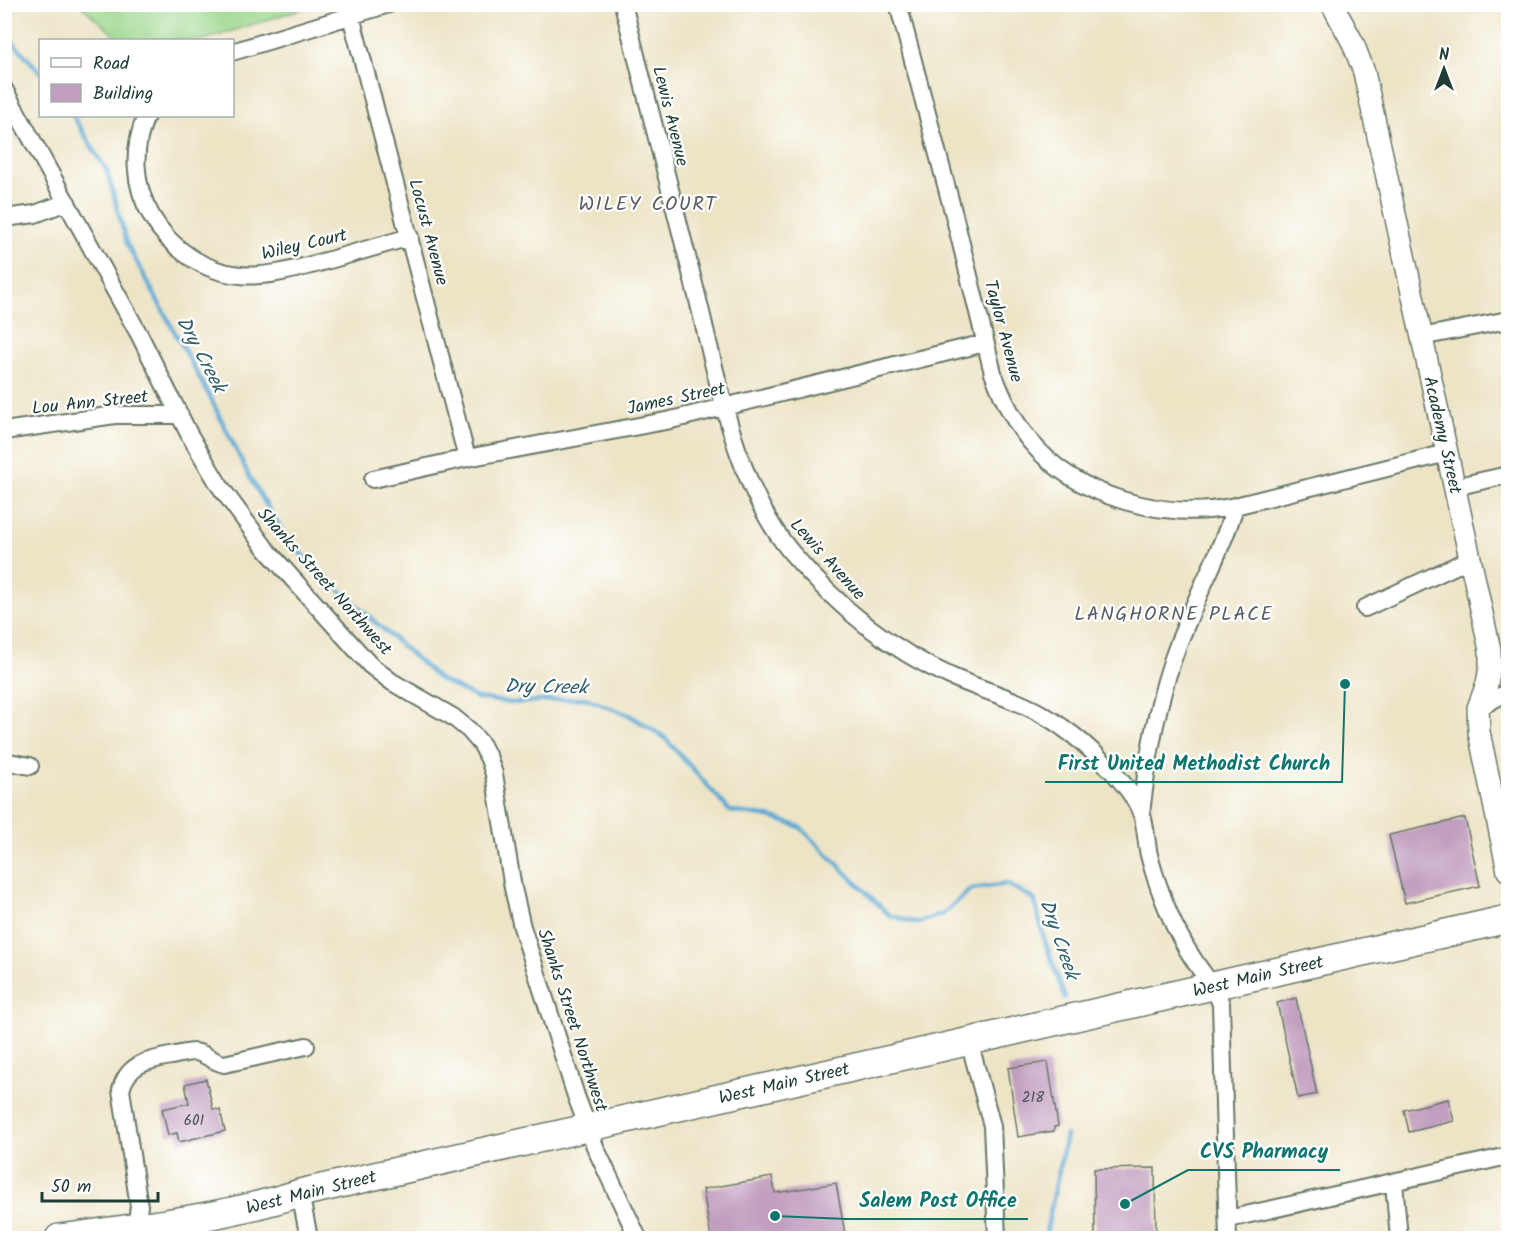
<svg xmlns="http://www.w3.org/2000/svg" width="1513" height="1243" font-family="Kalam,sans-serif">
<rect width="100%" height="100%" fill="#fff"/>
<filter id="ink" filterUnits="userSpaceOnUse"><feTurbulence type="fractalNoise" baseFrequency=".0167" numOctaves="2"/><feDisplacementMap in="SourceGraphic" scale="12" xChannelSelector="R" yChannelSelector="G"/><feConvolveMatrix kernelMatrix="1 2 1 2 8 2 1 2 1" color-interpolation-filters="sRGB"/></filter>
<filter id="wash" filterUnits="userSpaceOnUse"><feTurbulence type="fractalNoise" baseFrequency=".008" numOctaves="4" result="noise"/><feDisplacementMap in="SourceGraphic" scale="24" xChannelSelector="R" yChannelSelector="G"/><feGaussianBlur stdDeviation="1.35" result="paint"/><feColorMatrix in="noise" values="0 0 0 0 0 0 0 0 0 0 0 0 0 0 0 0 0 1.4 0 .05"/><feComposite in="paint" operator="in"/></filter>
<g filter="url(#wash)">
<rect width="100%" height="100%" fill="#ede4c6"/>
<path fill="#99d589" stroke="#5c895e" stroke-width="1.5" d="M80,5H314L204,40H120Z"/>
<g fill="none" stroke-linecap="round" stroke-linejoin="round">
<path stroke="#59a8d3" stroke-width="4.5" d="M4,32L40,72
M73,116L107,171L127,244L211,399L250,478L289,542L347,597L439,679L477,698L512,703L585,698L629,715L664,737L730,811L770,817L800,827L889,915L917,923L943,914L971,889L1007,884L1034,899L1044,939L1065,998
M1045,1238L1066,1135"/>
</g>
<g id="blocks">
<path fill="#c19ebf" d="M1465,818L1480,886L1405,903L1389,835Z
M1296,998L1317,1094L1298,1098L1277,1003Z
M1048,1062L1058,1126L1054,1127V1131L1018,1137L1008,1068Z
M206,1079L213,1109L220,1110L225,1131L179,1142L177,1133L168,1135L162,1109L189,1103L185,1084Z
M1448,1099L1454,1121L1409,1132L1404,1110Z
M1155,1168L1156,1239H1095L1094,1169Z
M772,1177L775,1193L836,1183L846,1239H711L703,1189Z"/>
</g>
</g>
<g filter="url(#ink)">
<use href="#blocks" fill-opacity="0" stroke="#677767" stroke-width="1.5"/>
<g fill="none" stroke-linecap="round" stroke-linejoin="round">
<defs>
<path id="minor" d="M623,4C647,100 672,196 696,292C717,375 735,485 791,552C835,604 887,648 950,676C990,694 1025,700 1062,727C1088,745 1129,783 1141,812C1146,825 1146,842 1149,855C1155,879 1164,902 1174,925C1180,936 1185,947 1192,957C1202,974 1215,986 1221,1004L1228,1238
M898,4L954,215L993,373C1002,397 1013,421 1030,441C1076,497 1165,522 1235,506L1447,453
M351,16L467,458
M232,52L389,4
M4,89L140,336L189,434L219,485L266,549L370,665L392,682L453,717L469,730L482,745L489,759L494,774L513,888L522,927L576,1096L596,1149L638,1238
M146,116C132,149 133,185 152,217C170,248 204,272 240,275C269,278 299,268 326,261C354,253 382,245 410,237
M4,218L35,214L67,202
M1421,337L1508,320
M4,431L115,415H180
M373,479L467,458L671,420L985,343
M1454,487L1508,475
M1365,608L1470,559
M1478,708L1500,696L1508,694
M4,761L30,766
M1141,813C1148,755 1158,696 1179,642C1189,618 1199,593 1210,570C1220,548 1229,528 1235,506
M969,1041L992,1126L997,1238
M1394,1183L1399,1238
M300,1193L309,1238
M1228,1219L1508,1156
M135,1235L139,1206L121,1090C127,1064 148,1060 171,1056C178,1055 186,1052 194,1052C204,1052 213,1062 224,1064L306,1046"/>
<path id="tertiary" d="M1332,4L1353,43L1364,72L1490,650V667L1487,684L1478,708L1479,732L1508,871"/>
<path id="primary" d="M59,1238C140,1227 222,1218 300,1193L1508,919"/>
</defs>
<use href="#minor" stroke="#677767" stroke-width="20"/>
<use href="#tertiary" stroke="#677767" stroke-width="24"/>
<use href="#primary" stroke="#677767" stroke-width="30"/>
<use href="#minor" stroke="#fff" stroke-width="16"/>
<use href="#tertiary" stroke="#fff" stroke-width="21"/>
<use href="#primary" stroke="#fff" stroke-width="27"/>
</g>
</g>
<g text-anchor="middle" stroke-width="4.5" stroke-linejoin="round" paint-order="stroke">
<g font-size="15" fill="#485557">
<text x="1033" y="1102">218</text>
<text x="194" y="1125">601</text>
</g>
<g font-size="18" fill="#1f3d34" stroke="#fff">
<text transform="translate(671 116) rotate(76)" y="6">Lewis Avenue</text>
<text transform="translate(429 232) rotate(75)" y="6">Locust Avenue</text>
<text transform="translate(304 244) rotate(-13)" y="6">Wiley Court</text>
<text transform="translate(1004 331) rotate(75)" y="6">Taylor Avenue</text>
<text transform="translate(676 398) rotate(-12)" y="6">James Street</text>
<text transform="translate(90 402) rotate(-6)" y="6">Lou Ann Street</text>
<text transform="translate(1443 435) rotate(77)" y="6">Academy Street</text>
<text transform="translate(828 559) rotate(48)" y="6">Lewis Avenue</text>
<text transform="translate(325 581) rotate(48)" y="6">Shanks Street Northwest</text>
<text transform="translate(1258 976) rotate(-13)" y="6">West Main Street</text>
<text transform="translate(573 1020) rotate(72)" y="6">Shanks Street Northwest</text>
<text transform="translate(784 1083) rotate(-13)" y="6">West Main Street</text>
<text transform="translate(311 1192) rotate(-14)" y="6">West Main Street</text>
</g>
<g font-size="20" letter-spacing="1.5" fill="#585f65" stroke="#fff">
<text x="648" y="210">WILEY COURT</text>
<text x="1174" y="620">LANGHORNE PLACE</text>
</g>
<g font-size="20" font-style="italic" fill="#33626c" stroke="#fff">
<text transform="translate(202 354) rotate(62)" y="7">Dry Creek</text>
<text transform="translate(546 686) rotate(1)" y="7">Dry Creek</text>
<text transform="translate(1060 939) rotate(71)" y="7">Dry Creek</text>
</g>
</g>
<path fill="none" stroke="#0f766e" stroke-width="2" d="M1345 684L1342 782H1045M1125 1204L1188 1170H1340M775 1216L847 1219H1028"/>
<g fill="#0f766e" stroke="#fff" stroke-width="2">
<circle cx="1345" cy="684" r="6"/>
<circle cx="1125" cy="1204" r="6"/>
<circle cx="775" cy="1216" r="6"/>
</g>
<g font-size="20" text-anchor="middle" font-weight="bold" fill="#0f766e" stroke="#fff" stroke-width="4.5" stroke-linejoin="round" paint-order="stroke">
<text x="1194" y="770">First United Methodist Church</text>
<text x="1264" y="1158">CVS Pharmacy</text>
<text x="938" y="1207">Salem Post Office</text>
</g>
<rect width="1513" height="1243" fill="none" stroke="#fff" stroke-width="24"/>
<rect x="39" y="39" width="195" height="78" fill="#ffffff" stroke="#a5b1ae" stroke-width="1.5"/>
<rect x="51" y="58" width="30" height="9" fill="#ffffff" stroke="#a5b1ae" stroke-width="1.5"/>
<text x="93" y="69" font-size="18" fill="#1f3d34">Road</text>
<rect x="51" y="84" width="30" height="18" fill="#c19ebf" stroke="#a5b1ae" stroke-width="1.5"/>
<text x="93" y="99" font-size="18" fill="#1f3d34">Building</text>
<g transform="translate(1444 69)" stroke="#ffffff" stroke-width="4.5" paint-order="stroke">
<path d="M0-4.5L10 22L0 15L-10 22Z" fill="#1f3d34"/>
<text y="-9" font-size="16" font-weight="bold" text-anchor="middle" fill="#1f3d34">N</text>
</g>
<path d="M42 1192v9h116v-9" fill="none" stroke="#1f3d34" stroke-width="3"/>
<text x="51" y="1192" font-size="18" fill="#1f3d34" stroke="#ffffff" stroke-width="4.5" paint-order="stroke">50 m</text>
</svg>
